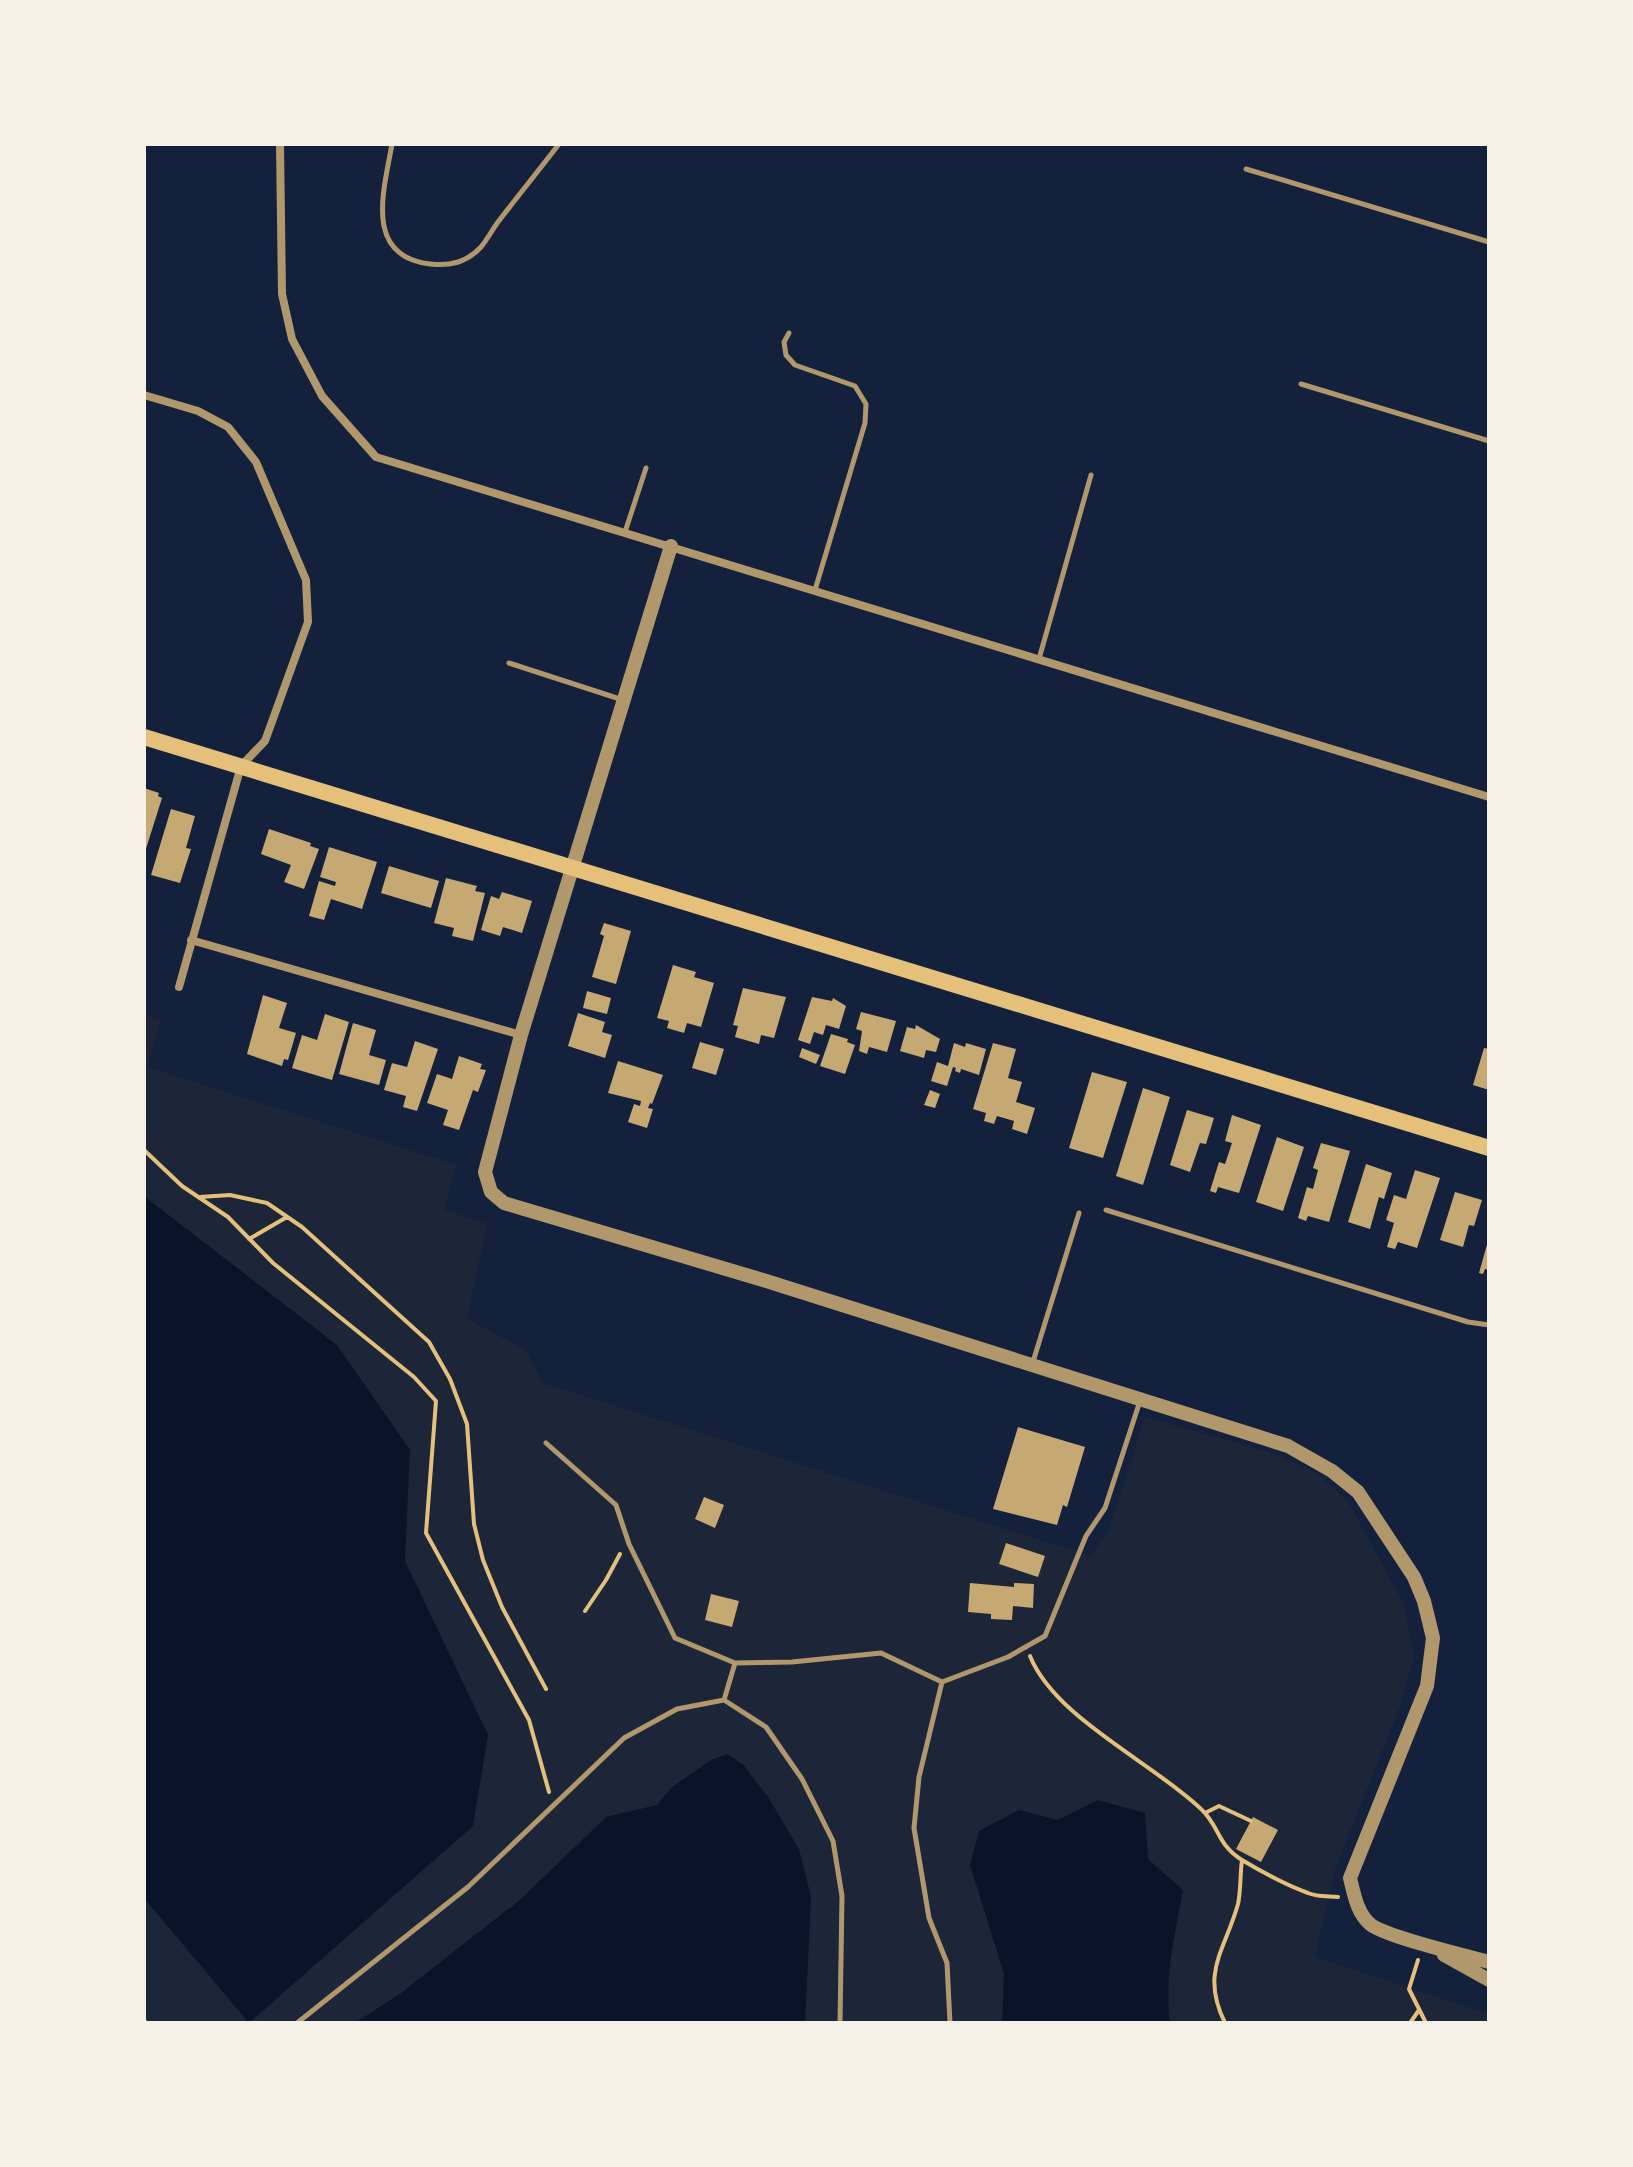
<svg xmlns="http://www.w3.org/2000/svg" width="1633" height="2167" font-family="Overpass,sans-serif">
<rect width="100%" height="100%" fill="#14213d"/>
<path fill="#1d2539" d="M144,1015L161,1021L147,1067L457,1165L444,1209L487,1224L467,1319L526,1350L543,1383L1091,1556L1108,1531L1145,1417L1276,1454L1317,1473L1349,1503L1404,1604L1414,1657L1401,1704L1335,1869L1315,1957L1489,2014V2023H144Z"/>
<path fill="#0b132b" d="M144,1196L337,1345L410,1450L405,1561L488,1735L473,1826L249,2023L144,1898Z
M728,1754L744,1766L768,1797L799,1849L811,1897L805,2023H355L401,1993L521,1899L606,1817L657,1805L672,1787L711,1760Z
M1098,1800L1145,1813L1148,1859L1183,1890C1175,1934 1164,1977 1170,2023H1002L1004,1974L970,1865L979,1831L1019,1810L1058,1820Z"/>
<path fill="#c6a872" d="M144,788L159,793L158,796L162,798L145,852Z
M171,809L195,816L186,848L191,849L180,883L151,875Z
M269,829L311,843L310,846L319,849L304,889L284,882L291,865L261,854Z
M329,847L377,862L362,909L331,899L324,920L309,916L319,881L335,886L336,882L320,877Z
M389,866L439,881L431,908L381,893Z
M446,878L477,886L475,891L485,893L473,941L452,936L454,928L434,923Z
M502,892L532,901L522,933L503,927L500,936L481,930L491,896L499,899Z
M604,923L631,931L616,984L592,977L604,936L600,934Z
M673,965L696,972L694,977L714,983L701,1027L687,1023L684,1033L667,1028L669,1021L657,1018Z
M743,988L786,997L774,1038L761,1035L759,1044L735,1037L738,1026L733,1025Z
M587,991L611,998L607,1014L583,1008Z
M263,995L287,1003L279,1028L296,1033L288,1060L284,1059L282,1066L247,1054Z
M812,997L832,1001L833,998L846,1006L839,1029L826,1025L823,1035L814,1032L810,1044L798,1040Z
M861,1012L896,1021L887,1052L869,1047L867,1054L859,1051L862,1031L856,1029Z
M578,1013L605,1022L602,1032L612,1035L605,1058L568,1046Z
M325,1014L349,1022L332,1080L292,1068L302,1035L317,1040Z
M353,1023L376,1030L369,1055L386,1060L379,1085L339,1074Z
M916,1025L940,1039L936,1052L926,1050L924,1058L900,1051L907,1027L915,1029Z
M831,1034L848,1039L847,1042L855,1045L845,1074L820,1066Z
M415,1041L438,1049L417,1111L403,1107L406,1096L384,1090L392,1063L407,1067Z
M700,1042L724,1049L716,1075L692,1068Z
M954,1043L965,1047L966,1043L986,1049L979,1075L961,1069L960,1073L955,1071L956,1068L953,1067L947,1086L931,1081L937,1062L948,1066Z
M993,1043L1016,1049L1008,1078L1022,1082L1016,1102L1035,1108L1027,1134L1012,1129L1014,1121L997,1116L994,1124L984,1121L986,1113L973,1109Z
M802,1048L820,1055L816,1064L799,1057Z
M1484,1048L1489,1049V1090L1473,1085Z
M459,1056L482,1064L480,1069L486,1070L478,1092L473,1090L459,1130L443,1125L448,1110L427,1103L437,1074L452,1079Z
M618,1061L663,1075L652,1104L650,1103L648,1108L653,1109L647,1128L628,1122L634,1104L640,1106L641,1101L608,1093Z
M1092,1072L1127,1082L1103,1158L1069,1148Z
M1143,1088L1170,1097L1143,1185L1116,1176Z
M930,1090L940,1094L935,1108L924,1105Z
M1187,1110L1214,1118L1206,1144L1200,1143L1190,1172L1170,1165Z
M1232,1115L1261,1125L1239,1193L1218,1187L1216,1193L1210,1191L1219,1162L1225,1164L1232,1143L1225,1141Z
M1277,1137L1304,1147L1283,1211L1256,1202Z
M1321,1143L1350,1151L1329,1222L1308,1216L1306,1221L1298,1218L1307,1187L1313,1189L1318,1170L1313,1168Z
M1366,1164L1392,1173L1384,1199L1379,1197L1370,1229L1348,1222Z
M1415,1170L1440,1178L1417,1248L1398,1242L1395,1249L1387,1247L1394,1223L1386,1220L1394,1195L1406,1199Z
M1455,1192L1482,1200L1474,1226L1469,1225L1463,1247L1440,1240Z
M1488,1241L1489,1270L1485,1269L1483,1274L1479,1273Z
M1018,1427L1085,1447L1067,1507L1063,1505L1057,1525L993,1509Z
M704,1497L724,1505L715,1528L695,1519Z
M1006,1543L1045,1556L1038,1577L999,1564Z
M970,1583L1014,1587V1583L1034,1584L1033,1608L1013,1606L1012,1620L991,1619V1614L968,1612Z
M711,1594L739,1601L732,1627L705,1620Z
M1253,1817L1278,1830L1261,1862L1236,1849Z"/>
<g fill="none" stroke-linecap="round" stroke-linejoin="round">
<path stroke="#e5c07b" stroke-width="4" d="M144,1150L182,1186L228,1217L273,1263L414,1377L436,1401L426,1533L529,1720L549,1792
M200,1197L230,1195L267,1203L302,1227L429,1342L450,1379L467,1424L474,1524L483,1560L502,1607L546,1689
M249,1239L287,1217
M585,1611L606,1580L620,1554
M1030,1656C1055,1718 1152,1762 1201,1809C1219,1825 1217,1845 1242,1860C1262,1872 1286,1885 1308,1893C1317,1897 1328,1896 1338,1897
M1205,1813L1219,1806L1251,1821
M1418,1960L1409,1989L1426,2023
M144,2020L146,2023
M1225,2023C1200,1972 1225,1951 1238,1904C1241,1890 1240,1874 1242,1860
M1410,2023L1419,2010"/>
<path stroke="#b1986c" stroke-width="5" d="M392,144C384,190 363,256 430,264C450,266 466,263 481,247C487,240 492,230 498,222C518,196 539,170 559,144
M1246,169L1489,242
M789,333L784,342L786,355L795,365L855,386L866,404L865,423L815,590
M1301,384L1489,441
M625,532L646,468
M1039,659L1091,475
M509,663L623,700
M1106,1210L1468,1322L1489,1325
M1032,1365L1079,1213
M546,1443L616,1505L629,1544L675,1638L735,1663
M942,1682L919,1777L914,1828L929,1918L947,1963L950,2023
M724,1700L766,1727L802,1779L833,1841L842,1896L840,2023
M297,2023L468,1887L624,1738L677,1709L724,1700L735,1663L792,1662L881,1653L942,1682L1008,1657L1045,1636L1086,1536L1105,1508L1140,1401"/>
<path stroke="#b1986c" stroke-width="8" d="M280,144L282,294L292,339L322,396L376,457L1489,797
M144,395L198,411L228,427L256,462L306,580L308,622L265,741L241,766L179,987
M191,940L521,1035"/>
<path stroke="#b1986c" stroke-width="14" d="M671,546L521,1035L485,1172L491,1192L504,1203L763,1280L1288,1446L1332,1471L1358,1492L1414,1577L1424,1601L1433,1638L1427,1686L1350,1878C1354,1894 1357,1913 1370,1924C1385,1937 1465,1955 1489,1962
M1444,1955L1489,1980"/>
<path stroke="#e5c07b" stroke-width="16" d="M144,737L1489,1148"/>
</g>
<rect width="1633" height="2167" fill="none" stroke="#f6f1e7" stroke-width="292"/>
</svg>
